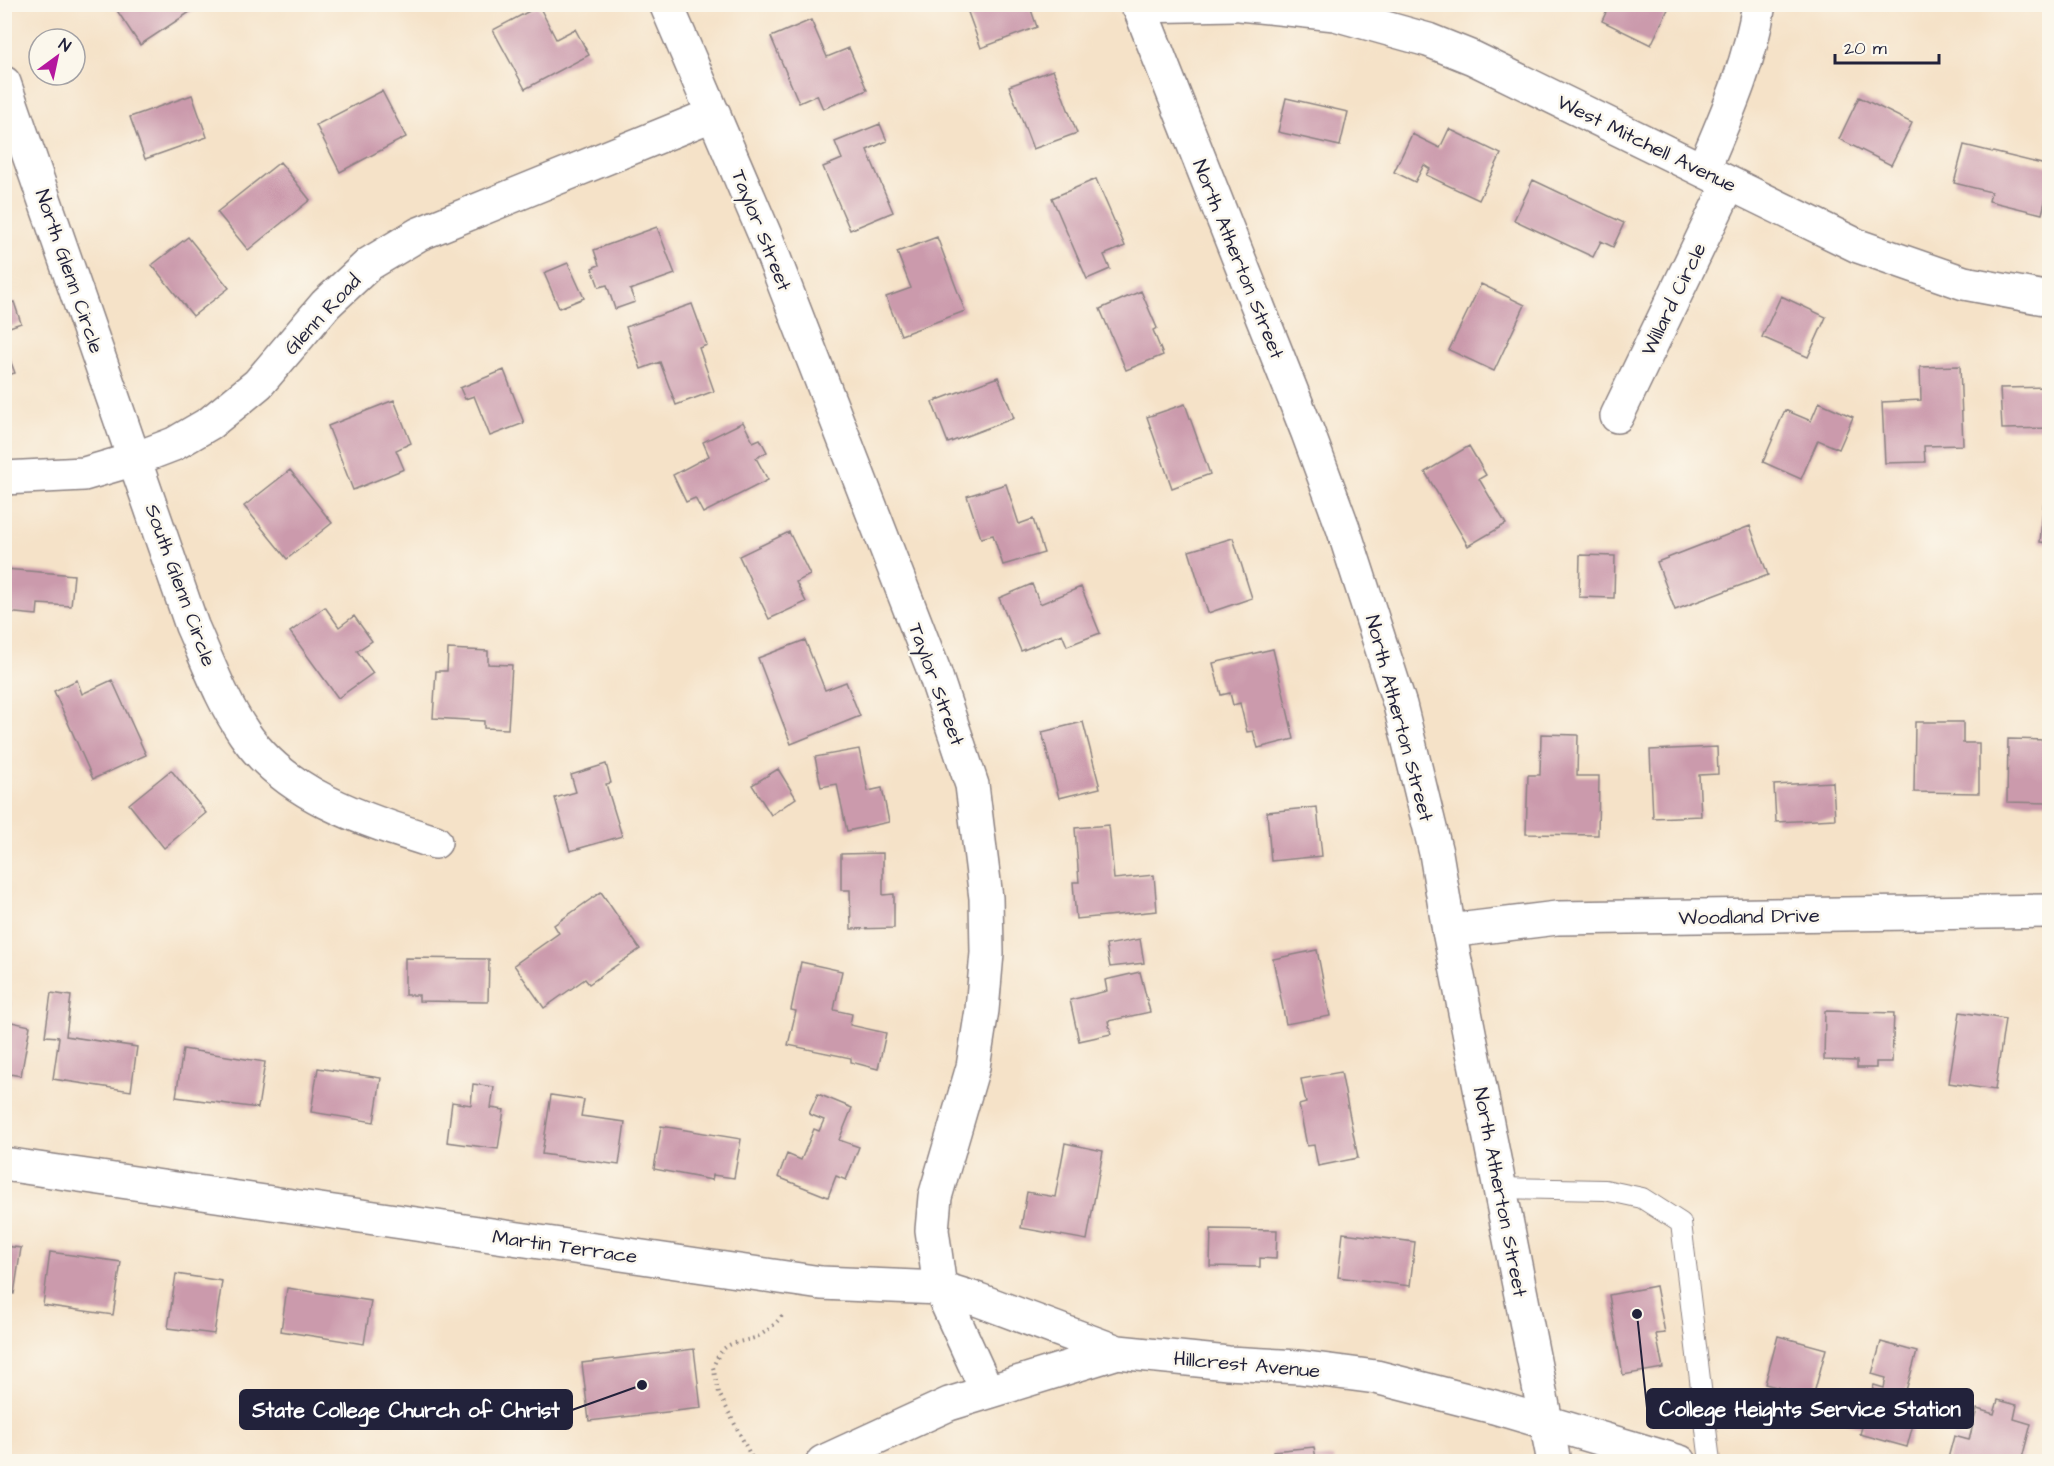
<svg xmlns="http://www.w3.org/2000/svg" width="2054" height="1466" font-family="'Architects Daughter',sans-serif">
<rect width="100%" height="100%" fill="#fbf7ec"/>
<filter id="ink" filterUnits="userSpaceOnUse"><feTurbulence type="fractalNoise" baseFrequency=".0167" numOctaves="2"/><feDisplacementMap in="SourceGraphic" scale="12" xChannelSelector="R" yChannelSelector="G"/><feConvolveMatrix kernelMatrix="1 2 1 2 8 2 1 2 1" color-interpolation-filters="sRGB"/></filter>
<filter id="wash" filterUnits="userSpaceOnUse"><feTurbulence type="fractalNoise" baseFrequency=".008" numOctaves="4" result="noise"/><feDisplacementMap in="SourceGraphic" scale="24" xChannelSelector="R" yChannelSelector="G"/><feGaussianBlur stdDeviation="1.35" result="paint"/><feColorMatrix in="noise" values="0 0 0 0 0 0 0 0 0 0 0 0 0 0 0 0 0 1.4 0 .05"/><feComposite in="paint" operator="in"/></filter>
<g filter="url(#wash)">
<rect width="100%" height="100%" fill="#f5e2c8"/>
<g id="blocks">
<path fill="#cb9aac" d="M124,4H202L140,45L116,9Z
M965,4H1029L1037,27L981,48Z
M1610,4H1664L1669,7L1651,45L1602,21Z
M539,6L556,39L575,29L589,55L525,89L493,30Z
M811,20L827,57L849,48L867,90L823,109L817,95L799,103L771,37Z
M1053,70L1077,133L1033,149L1009,86Z
M382,91L406,137L340,172L316,125Z
M192,95L207,137L145,159L130,117Z
M1859,97L1912,123L1891,165L1839,139Z
M1286,98L1348,112L1340,146L1278,132Z
M880,124L887,141L867,150L893,212L850,230L823,167L842,159L835,142Z
M1449,129L1501,154L1479,200L1426,175L1430,169L1424,165L1415,182L1394,172L1412,134L1440,148Z
M1964,145L2050,166V182L2042,214L1989,201L1991,192L1954,183Z
M280,162L310,200L248,250L217,212Z
M1096,179L1125,246L1104,255L1110,269L1087,279L1052,198Z
M1533,180L1624,223L1613,247L1601,241L1593,257L1514,220Z
M657,227L675,274L630,290L635,302L615,309L607,285L599,287L592,268L599,265L594,250Z
M188,237L229,288L193,316L152,265Z
M937,237L965,311L901,335L886,297L911,288L897,252Z
M568,263L584,298L559,308L544,273Z
M1481,284L1525,305L1494,371L1449,350Z
M1141,291L1157,328L1153,330L1163,355L1126,370L1100,309Z
M1781,296L1826,317L1808,357L1762,337Z
M14,302L21,323L4,329V305Z
M692,304L707,345L699,348L714,391L676,405L660,362L641,369L626,327Z
M4,344L15,373L4,376Z
M1960,366L1963,445L1924,446L1925,462L1885,463L1882,402L1921,400L1920,367Z
M504,370L524,423L490,436L474,396L465,399L460,388Z
M998,377L1014,418L948,443L932,402Z
M2050,387V428L2002,429L2000,388Z
M394,400L411,443L396,450L404,469L353,490L328,426Z
M1819,402L1853,417L1839,449L1818,440L1801,479L1763,462L1785,410L1811,421Z
M1185,404L1210,474L1172,488L1147,417Z
M743,422L753,442L760,439L767,452L756,458L768,480L703,513L695,498L686,502L673,475L709,456L703,442Z
M1469,446L1486,475L1479,479L1506,524L1468,546L1425,472Z
M290,470L332,523L287,559L244,506Z
M1006,484L1019,524L1033,519L1044,553L1003,565L993,535L981,538L967,496Z
M2044,499H2050V543L2040,542Z
M1750,526L1768,575L1675,610L1657,562Z
M789,532L810,575L796,582L806,602L769,619L739,556Z
M1233,538L1252,598L1208,613L1189,551Z
M1580,555L1615,556L1614,598L1579,597Z
M5,569L74,575L71,606L38,604L37,615L5,612Z
M1032,584L1040,604L1081,587L1100,633L1067,646L1062,634L1021,651L999,598Z
M325,607L339,627L354,616L372,641L357,651L373,673L338,698L290,632Z
M805,640L825,690L846,682L860,716L791,744L758,658Z
M448,649L488,651V664L512,665L508,729L484,728V721L433,718L436,671H447Z
M1273,649L1294,739L1258,748L1253,731L1247,732L1240,703L1233,705L1230,693L1221,695L1213,663Z
M77,680L82,694L112,680L146,755L93,779L54,691Z
M1083,722L1100,788L1059,798L1042,732Z
M1915,722H1963V743H1979V793L1914,792Z
M1541,734L1578,735L1577,776H1599L1598,835L1526,834L1528,775H1540Z
M2008,739L2048,740L2050,803L2007,802Z
M1717,747L1718,774L1699,775L1701,816L1653,818L1650,750Z
M859,749L868,791L882,788L889,822L847,831L837,784L821,787L815,757Z
M606,764L611,783L606,784L622,836L570,851L555,798L576,792L571,775Z
M778,769L796,798L771,815L752,785Z
M171,770L206,813L164,848L129,804Z
M1833,782L1835,819L1776,822L1774,785Z
M1317,807L1322,856L1271,861L1267,812Z
M1109,825L1114,879L1154,875L1157,911L1076,919L1073,882H1079L1075,828Z
M883,853V895L894,894V928L851,929L850,890H841V854Z
M601,892L640,949L589,984L585,979L544,1008L514,965L559,933L554,925Z
M1140,939L1144,963L1110,967L1106,945Z
M1317,950L1330,1016L1286,1024L1273,959Z
M405,958L489,959L488,1002L419,1001V995H405Z
M801,962L842,971L834,1010L852,1014L850,1025L886,1033L878,1069L851,1062V1058L788,1045L796,1011L791,1010Z
M1140,972L1150,1012L1108,1021L1111,1034L1079,1041L1070,1000L1107,991L1105,980Z
M51,993L71,996L66,1036L137,1047L131,1091L53,1079L59,1037L45,1036Z
M4,1001L11,1002L7,1021L30,1026L21,1076L4,1073Z
M1825,1011L1894,1013L1892,1062H1876V1068H1857V1061L1824,1060Z
M1960,1012L2005,1019L1995,1090L1949,1083Z
M183,1049L265,1062L258,1108L176,1097Z
M318,1068L381,1078L374,1122L311,1112Z
M1341,1072L1358,1158L1318,1166L1314,1145L1307,1146L1299,1105L1306,1103L1301,1079Z
M473,1084L494,1087L491,1108L504,1110L498,1149L447,1142L452,1102L471,1105Z
M818,1094L852,1108L839,1140L859,1147L846,1180L836,1176L828,1197L778,1177L787,1154L801,1160L814,1129L819,1131L824,1120L809,1114Z
M551,1095L584,1100L581,1116L625,1122L619,1165L542,1154Z
M661,1126L741,1139L734,1178L713,1175L712,1180L654,1169Z
M1065,1143L1103,1151L1087,1240L1021,1228L1027,1192L1055,1197Z
M1211,1229L1277,1230L1276,1259L1260,1258V1267L1210,1266Z
M1343,1233L1415,1242L1410,1286L1338,1277Z
M4,1246L21,1248L14,1294L4,1293Z
M50,1252L121,1262L113,1315L43,1305Z
M176,1274L222,1281L214,1334L168,1328Z
M1656,1286L1665,1333L1656,1334L1663,1368L1623,1375L1609,1295Z
M287,1288L371,1301L364,1344L281,1331Z
M1778,1336L1826,1349L1813,1397L1765,1384Z
M1881,1342L1917,1352L1905,1394L1920,1398L1907,1447L1860,1434L1862,1427L1845,1422L1852,1395L1869,1400L1874,1385L1884,1388L1886,1378L1872,1374Z
M694,1349L701,1408L589,1421L582,1363Z
M1998,1400L2017,1405L2014,1419L2031,1424L2021,1462H1947L1954,1436L1969,1440L1977,1409L1994,1414Z
M1314,1447L1316,1459L1333,1457L1334,1462H1274L1273,1451Z"/>
</g>
</g>
<g filter="url(#ink)">
<use href="#blocks" fill-opacity="0" stroke="#8c8282" stroke-width="1.5"/>
<g fill="none" stroke-linecap="round" stroke-linejoin="round">
<defs>
<path id="service" d="M1500,1188L1605,1190L1642,1198L1681,1223L1710,1462"/>
<path id="minor" d="M666,4L767,240L934,671L972,785L986,898L987,953L982,1010L973,1067L935,1197L932,1230L940,1288L987,1391
M1240,4L1335,14L1428,40L1473,58L1858,246L1964,283L2050,299
M1138,6L1235,4
M4,83L192,626C208,662 222,701 244,733C287,797 365,820 435,842
M1703,170C1726,116 1750,63 1759,4
M1617,416L1729,183
M4,478L84,474L135,459L174,444L210,423L258,384L326,304L369,264L419,234L714,114
M1449,931L1557,918L2050,911
M4,1164L821,1283L940,1288L979,1300L1118,1352
M823,1462L949,1404L1118,1352L1228,1363L1299,1367L1376,1377L1494,1407L1680,1462"/>
<path id="primary" d="M1138,4L1308,433L1343,528L1400,705L1436,853L1449,931L1554,1462"/>
</defs>
<use href="#service" stroke="#8c8282" stroke-width="22"/>
<use href="#minor" stroke="#8c8282" stroke-width="36"/>
<use href="#primary" stroke="#8c8282" stroke-width="36"/>
<path stroke="#8c8282" stroke-width="4" stroke-dasharray="1.5 4.5" stroke-linecap="butt" d="M754,1462L719,1393L713,1367C724,1340 732,1345 754,1338C765,1334 778,1322 784,1313"/>
<use href="#service" stroke="#fff" stroke-width="20"/>
<use href="#minor" stroke="#fff" stroke-width="33"/>
<use href="#primary" stroke="#fff" stroke-width="33"/>
</g>
</g>
<g text-anchor="middle" stroke-width="5" stroke-linejoin="round" paint-order="stroke">
<g font-size="20" fill="#22223b" stroke="#fbf7ec">
<text transform="translate(1647 143) rotate(26)" y="7">West Mitchell Avenue</text>
<text transform="translate(762 230) rotate(68)" y="7">Taylor Street</text>
<text transform="translate(1239 259) rotate(68)" y="7">North Atherton Street</text>
<text transform="translate(70 271) rotate(71)" y="7">North Glenn Circle</text>
<text transform="translate(1673 299) rotate(-64)" y="7">Willard Circle</text>
<text transform="translate(322 314) rotate(-47)" y="7">Glenn Road</text>
<text transform="translate(181 585) rotate(70)" y="7">South Glenn Circle</text>
<text transform="translate(937 684) rotate(70)" y="7">Taylor Street</text>
<text transform="translate(1400 718) rotate(75)" y="7">North Atherton Street</text>
<text transform="translate(1749 916) rotate(-1)" y="7">Woodland Drive</text>
<text transform="translate(1501 1192) rotate(79)" y="7">North Atherton Street</text>
<text transform="translate(565 1246) rotate(8)" y="7">Martin Terrace</text>
<text transform="translate(1247 1364) rotate(5)" y="7">Hillcrest Avenue</text>
</g>
</g>
<path fill="none" stroke="#22223b" stroke-width="2" d="M1637 1314L1647 1408M642 1385L572 1410"/>
<g fill="#22223b" stroke="#fbf7ec" stroke-width="2">
<circle cx="1637" cy="1314" r="6"/>
<circle cx="642" cy="1385" r="6"/>
</g>
<g fill="#22223b" stroke="#22223b" stroke-width="2">
<rect x="1647" y="1389" width="326" height="39" rx="6"/>
<rect x="240" y="1390" width="332" height="39" rx="6"/>
</g>
<g font-size="21" text-anchor="middle" font-weight="bold" fill="#fff">
<text x="1810" y="1416">College Heights Service Station</text>
<text x="406" y="1417">State College Church of Christ</text>
</g>
<rect width="2054" height="1466" fill="none" stroke="#fbf7ec" stroke-width="24"/>
<g transform="translate(57 57) rotate(33)"><circle r="28" fill="#fbf7ec" stroke="#a4a2a5" stroke-width="1.5"/>
<path d="M0-4.5L10 22L0 15L-10 22Z" fill="#b5179e"/>
<text y="-9" font-size="16" font-weight="bold" text-anchor="middle" fill="#22223b">N</text>
</g>
<path d="M1835 54v9h104v-9" fill="none" stroke="#22223b" stroke-width="3"/>
<text x="1844" y="54" font-size="18" fill="#22223b" stroke="#fbf7ec" stroke-width="4.5" paint-order="stroke">20 m</text>
</svg>
